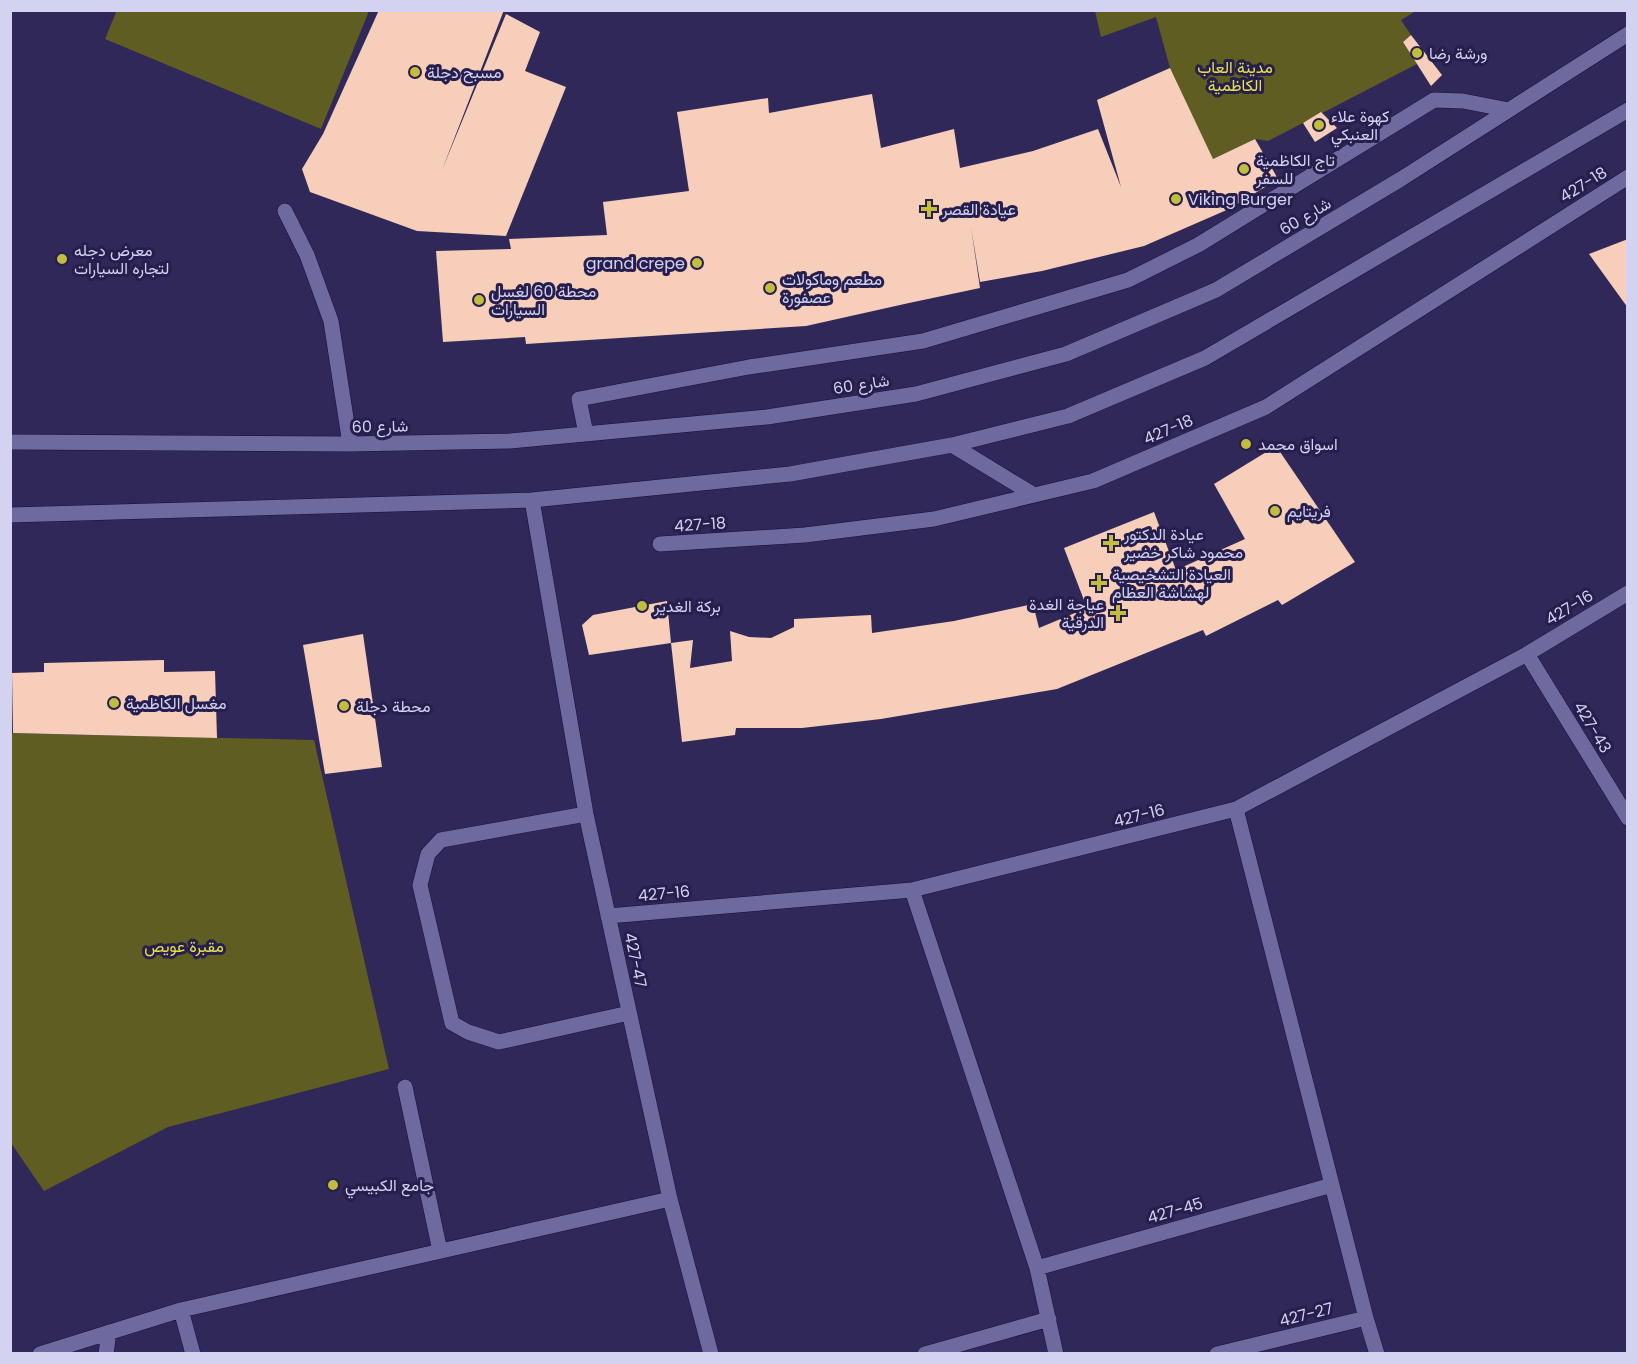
<svg xmlns="http://www.w3.org/2000/svg" width="1638" height="1364" font-family="Poppins,Vazirmatn,sans-serif">
<rect width="100%" height="100%" fill="#2f2858"/>
<path fill="#5f5d22" d="M117,10H369V11L321,129L105,39Z
M1095,11H1416L1401,20L1411,35L1403,42L1417,64L1268,141L1255,139L1213,159L1122,189L1170,68L1156,17L1101,37Z
M10,733L314,740L389,1069L168,1127L44,1191L11,1143Z"/>
<path fill="#f7ceba" d="M379,10H504L442,170L506,14L540,32L525,71L566,87L506,236L417,231L310,192L302,169L323,134Z
M1411,35L1442,75L1431,86L1403,42Z
M1170,68L1213,159L1255,139L1278,179L1229,209L1144,246L1042,271L980,282L971,227L980,288L909,303L806,326L526,344L525,337L443,342L436,251L511,249L509,239L607,235L603,202L689,191L677,112L768,98L769,113L872,94L881,148L954,129L960,168L1033,151L1098,129L1121,187L1097,100Z
M1321,112L1337,128L1315,142L1303,123Z
M1628,239V308L1589,254Z
M1276,446L1355,562L1282,605L1278,600L1206,636L1203,630L1057,689L881,719L802,728H736L735,735L682,742L671,643L589,655L582,625L593,615L667,601L671,643L693,640L690,668L732,661L730,631L749,637L771,638L794,627V619L871,615L872,633L954,621L1033,604L1039,628L1087,608L1064,548L1154,512L1176,570L1245,539L1214,484Z
M363,634L382,767L325,774L303,645Z
M164,660V672L215,671L217,738L13,733L12,673L44,672V663Z"/>
<g fill="none" stroke-linecap="round" stroke-linejoin="round">
<defs>
<path id="minor" d="M285,211L307,255L331,321L350,444
M586,434L579,399L749,367L923,341L1128,280L1198,245L1434,100L1463,101L1509,110
M10,442L350,444L510,441L767,417L916,394L1066,354L1216,290L1401,179L1628,34
M952,445L1034,495
M532,500L586,814L670,1199L711,1354
M10,515L532,500L790,474L952,445L1068,416L1205,358L1628,110
M660,544L805,535L934,519L1093,481L1266,407L1628,177
M1527,654L1628,818
M586,814L441,840L428,854L420,885L452,1023L468,1032L499,1042L629,1013
M912,890L1037,1268L1332,1185L1236,809
M608,916L912,890L1236,809L1527,654L1628,593
M405,1087L440,1251
M1332,1185L1366,1318
M1037,1268L1056,1354
M181,1310L193,1354
M40,1354L181,1310L670,1199
M106,1354L109,1332
M925,1354L1049,1319
M1217,1354L1366,1318L1377,1354"/>
</defs>
<use href="#minor" stroke="#180e3c" stroke-width="16"/>
<use href="#minor" stroke="#6e6aa0" stroke-width="15"/>
</g>
<g fill="#c2bd3f" stroke="#261e4d" stroke-width="2">
<circle cx="1417" cy="53" r="6"/>
<circle cx="415" cy="72" r="6"/>
<circle cx="1319" cy="125" r="6"/>
<circle cx="1244" cy="169" r="6"/>
<circle cx="1176" cy="199" r="6"/>
<path d="M926 200h6v6h6v6h-6v6h-6v-6h-6v-6h6z"/>
<circle cx="62" cy="259" r="6"/>
<circle cx="697" cy="263" r="6"/>
<circle cx="770" cy="288" r="6"/>
<circle cx="479" cy="300" r="6"/>
<circle cx="1246" cy="444" r="6"/>
<circle cx="1275" cy="511" r="6"/>
<path d="M1108 534h6v6h6v6h-6v6h-6v-6h-6v-6h6z"/>
<path d="M1096 574h6v6h6v6h-6v6h-6v-6h-6v-6h6z"/>
<circle cx="642" cy="606" r="6"/>
<path d="M1115 604h6v6h6v6h-6v6h-6v-6h-6v-6h6z"/>
<circle cx="114" cy="703" r="6"/>
<circle cx="344" cy="706" r="6"/>
<circle cx="333" cy="1185" r="6"/>
</g>
<g text-anchor="middle" stroke-width="6" stroke-linejoin="round" paint-order="stroke">
<g font-size="16" fill="#d3d2f1" stroke="#261e4d" text-anchor="start">
<text x="1429" y="59">ورشة رضا</text>
<text x="427" y="78">مسبح دجلة</text>
<text x="1331" y="122">كهوة علاء<tspan x="1331" dy="18">العنبكي</tspan></text>
<text x="1256" y="166">تاج الكاظمية<tspan x="1256" dy="18">للسفر</tspan></text>
<text x="1188" y="205">Viking Burger</text>
<text x="942" y="215">عيادة القصر</text>
<text x="74" y="256">معرض دجله<tspan x="74" dy="18">لتجاره السيارات</tspan></text>
<text x="685" y="269" text-anchor="end">grand crepe</text>
<text x="782" y="285">مطعم وماكولات<tspan x="782" dy="18">عصفورة</tspan></text>
<text x="491" y="297">محطة 60 لغسل<tspan x="491" dy="18">السيارات</tspan></text>
<text x="1258" y="450">اسواق محمد</text>
<text x="1287" y="517">فريتايم</text>
<text x="1124" y="540">عيادة الدكتور<tspan x="1124" dy="18">محمود شاكر خضير</tspan></text>
<text x="1112" y="580">العيادة التشخيصية<tspan x="1112" dy="18">لهشاشة العظام</tspan></text>
<text x="1104" y="610" text-anchor="end">عياجة الغدة<tspan x="1104" dy="18">الدرقية</tspan></text>
<text x="654" y="612">بركة الغدير</text>
<text x="126" y="709">مغسل الكاظمية</text>
<text x="356" y="712">محطة دجلة</text>
<text x="345" y="1191">جامع الكبيسي</text>
</g>
<g font-size="16" fill="#e7e24c" stroke="#261e4d">
<text x="1235" y="73">مدينة العاب<tspan x="1235" dy="18">الكاظمية</tspan></text>
<text x="184" y="952">مقبرة عويص</text>
</g>
<g font-size="16" fill="#d3d2f1" stroke="#261e4d">
<text transform="translate(1583 184) rotate(-32)" y="6">427-18</text>
<text transform="translate(1305 216) rotate(-31)" y="6">شارع 60</text>
<text transform="translate(861 384) rotate(-9)" y="6">شارع 60</text>
<text transform="translate(380 426) rotate(-1)" y="6">شارع 60</text>
<text transform="translate(1168 429) rotate(-23)" y="6">427-18</text>
<text transform="translate(700 524) rotate(-4)" y="6">427-18</text>
<text transform="translate(1569 607) rotate(-31)" y="6">427-16</text>
<text transform="translate(1593 727) rotate(59)" y="6">427-43</text>
<text transform="translate(1139 815) rotate(-14)" y="6">427-16</text>
<text transform="translate(664 893) rotate(-5)" y="6">427-16</text>
<text transform="translate(636 960) rotate(78)" y="6">427-47</text>
<text transform="translate(1175 1210) rotate(-16)" y="6">427-45</text>
<text transform="translate(1306 1314) rotate(-14)" y="6">427-27</text>
</g>
</g>
<rect width="1638" height="1364" fill="none" stroke="#d3d2f1" stroke-width="24"/>
</svg>
